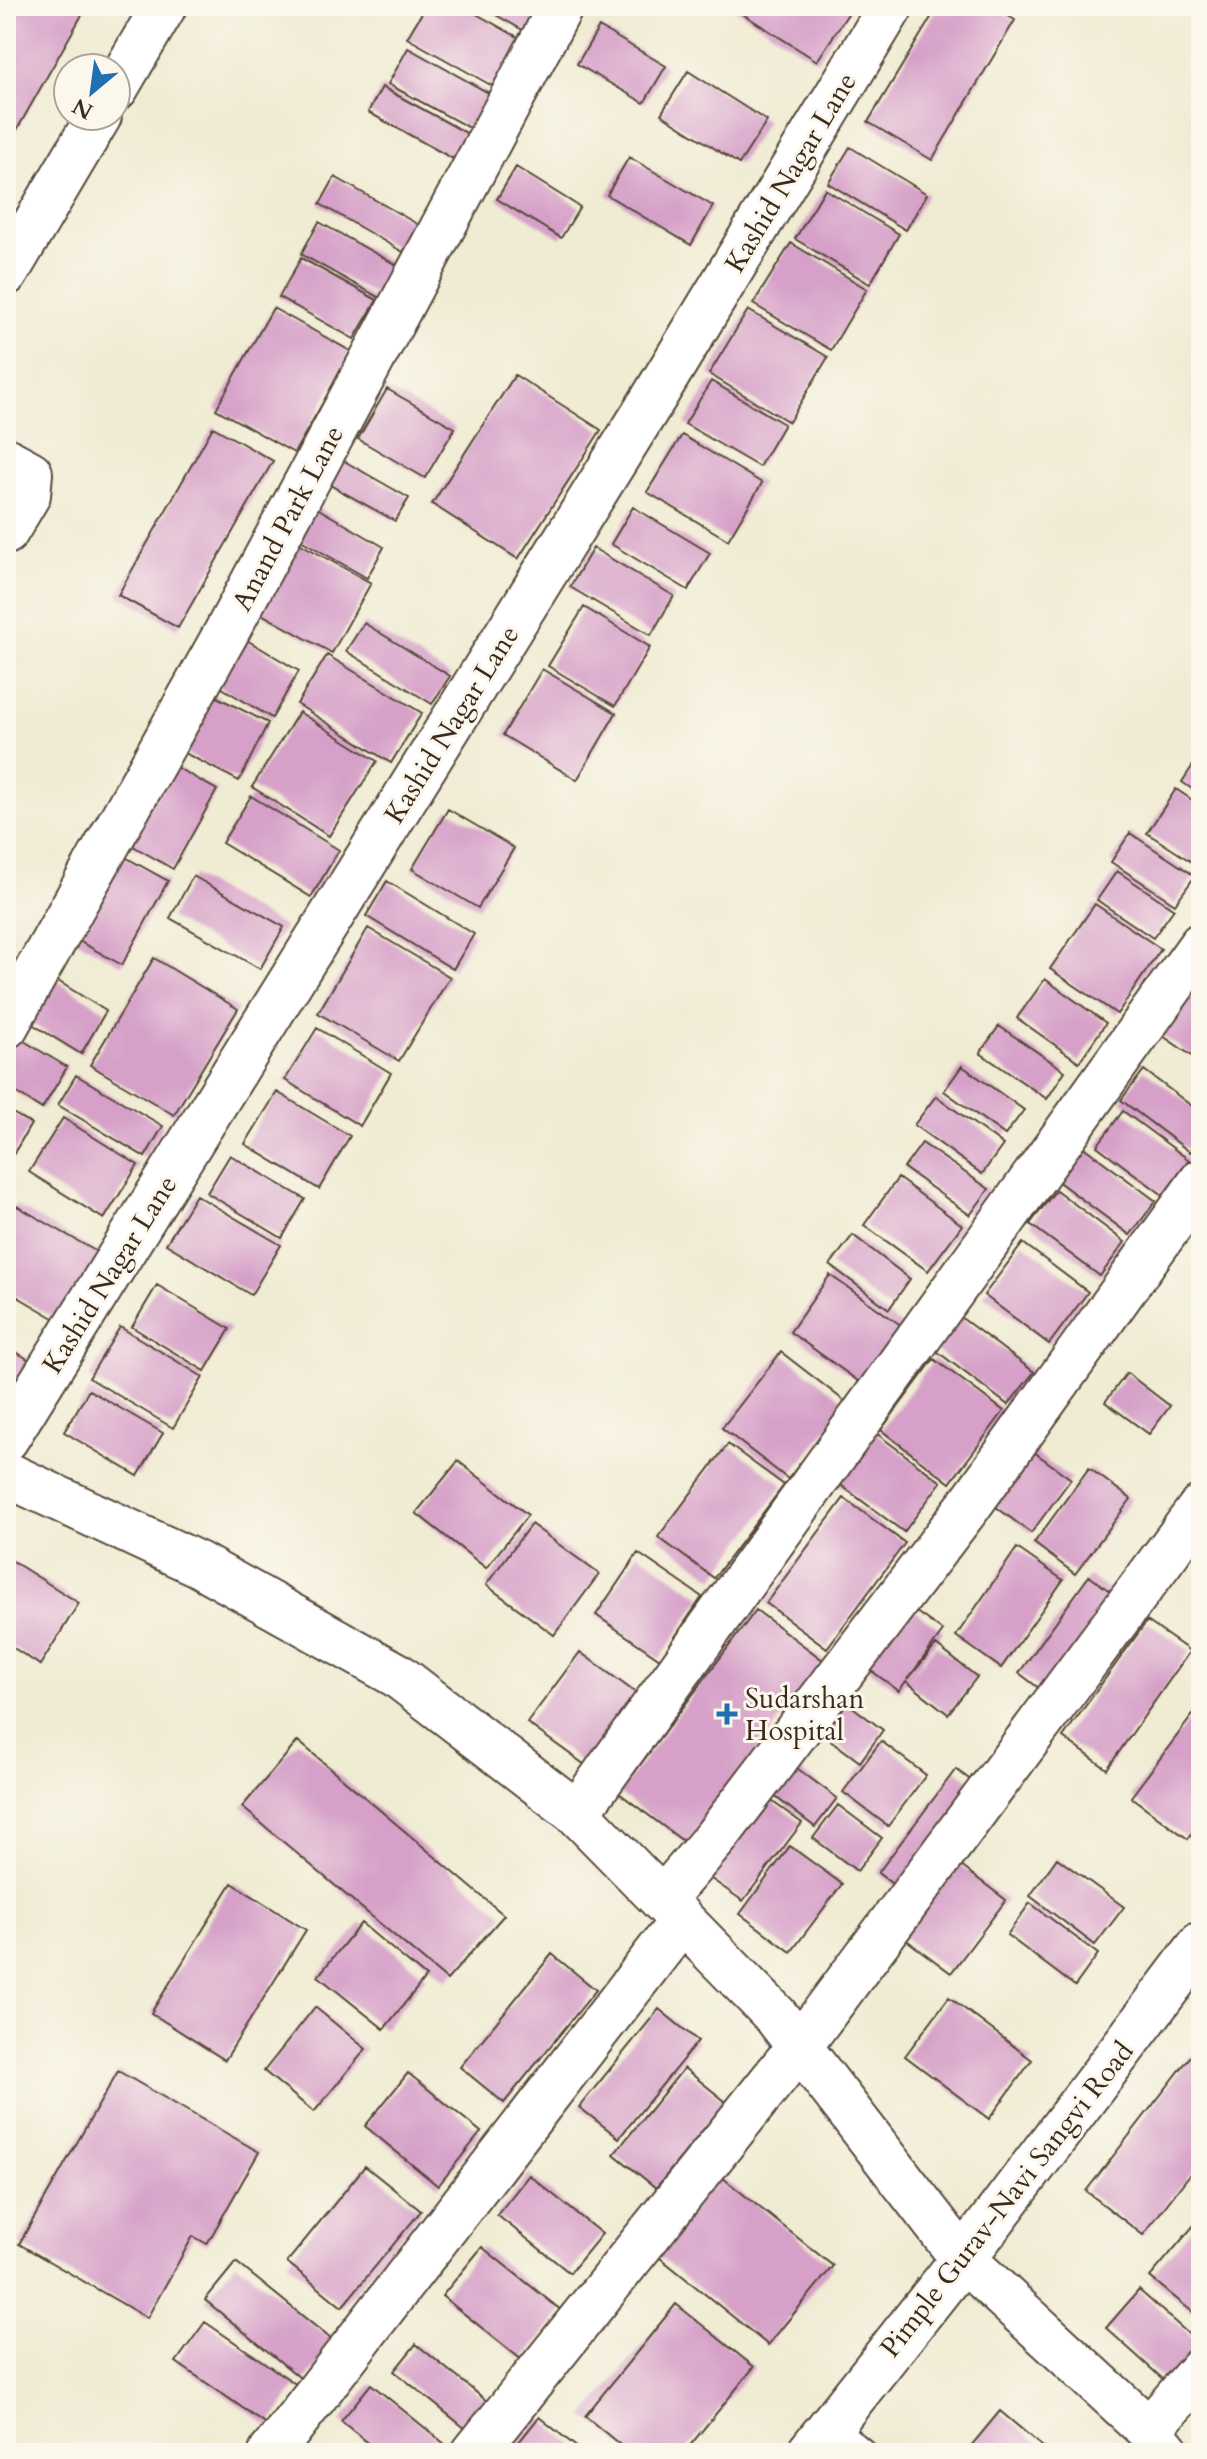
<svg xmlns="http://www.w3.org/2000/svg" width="1207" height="2459" font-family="Cardo,serif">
<rect width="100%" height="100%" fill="#fbf7ec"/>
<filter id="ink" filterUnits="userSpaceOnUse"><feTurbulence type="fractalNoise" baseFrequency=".0125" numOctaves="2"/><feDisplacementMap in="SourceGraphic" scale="16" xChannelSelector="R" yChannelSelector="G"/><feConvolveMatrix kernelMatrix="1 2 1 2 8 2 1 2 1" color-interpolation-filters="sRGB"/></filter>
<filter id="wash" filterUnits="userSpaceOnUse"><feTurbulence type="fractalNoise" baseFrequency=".006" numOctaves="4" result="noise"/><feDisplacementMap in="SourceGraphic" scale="32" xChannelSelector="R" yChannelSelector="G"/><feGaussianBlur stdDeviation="1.8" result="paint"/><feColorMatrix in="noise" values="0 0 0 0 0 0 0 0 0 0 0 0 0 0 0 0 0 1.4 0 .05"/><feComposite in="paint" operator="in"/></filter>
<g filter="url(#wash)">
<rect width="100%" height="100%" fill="#f0ebd3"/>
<g id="blocks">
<path fill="#d6a0c8" d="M6,6H87L6,149Z
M426,6H462L523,40L496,88L407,38Z
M480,6H543L528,33Z
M730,6H853L817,61Z
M938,6H991L1015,20L932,160L868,122Z
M599,27L666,66L644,103L577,64Z
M408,48L492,95L473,130L388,84Z
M688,71L767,121L739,164L661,114Z
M382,87L470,135L457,161L368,112Z
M850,147L927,194L906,230L828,183Z
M629,157L713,206L691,245L607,195Z
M516,167L580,207L561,238L497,199Z
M335,177L419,225L403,252L320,204Z
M825,189L899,234L870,284L795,239Z
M319,222L398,266L380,298L301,254Z
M791,243L867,289L831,350L753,304Z
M301,258L377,300L354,339L279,297Z
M273,308L352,352L294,453L216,409Z
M748,310L828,357L789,422L709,374Z
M515,375L601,430L518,559L432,504Z
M711,381L784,424L759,467L685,424Z
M387,389L455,428L425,478L358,439Z
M213,427L273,461L178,628L118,595Z
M682,435L762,483L728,540L647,492Z
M337,457L409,498L395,521L323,481Z
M310,504L384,547L367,578L292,535Z
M633,507L710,553L688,590L611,544Z
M297,542L371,583L332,653L258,612Z
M593,548L674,596L651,635L570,587Z
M584,607L650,647L615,706L548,666Z
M364,623L450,676L432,704L346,651Z
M235,633L299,671L272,718L207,679Z
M327,655L422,713L391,763L297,704Z
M542,669L616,713L577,780L503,735Z
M205,691L268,723L239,781L175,748Z
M299,712L377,761L329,836L252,787Z
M1201,753V795L1182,782Z
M165,761L217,790L173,869L121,839Z
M1176,789L1201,806V868L1147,833Z
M251,796L339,850L311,897L222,843Z
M448,809L514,848L478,908L412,869Z
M1130,833L1195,876L1175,904L1111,862Z
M116,852L168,881L122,965L70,936Z
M1117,871L1174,909L1153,938L1097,900Z
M193,876L284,927L260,969L170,918Z
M387,881L474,934L453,969L366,916Z
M1095,904L1161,949L1117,1014L1050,969Z
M368,928L450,977L399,1061L318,1013Z
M154,958L238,1009L174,1115L90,1065Z
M1201,975V1062L1160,1034Z
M50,976L106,1011L81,1054L24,1019Z
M1045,979L1106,1023L1079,1062L1017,1018Z
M999,1026L1065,1071L1047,1099L980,1053Z
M317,1028L391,1073L360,1126L285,1080Z
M14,1035L67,1067L42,1109L6,1086V1049Z
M962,1066L1024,1110L1005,1135L944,1091Z
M1144,1070L1201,1113V1137L1190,1152L1121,1100Z
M76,1075L163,1126L145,1157L58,1105Z
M277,1092L350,1136L319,1189L245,1144Z
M936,1096L1003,1145L982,1174L914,1125Z
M6,1109L31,1124L6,1167Z
M1123,1111L1189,1160L1163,1195L1097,1146Z
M63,1118L138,1165L104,1219L29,1172Z
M922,1143L989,1189L970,1215L904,1168Z
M1078,1143L1156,1201L1130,1235L1052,1177Z
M230,1155L305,1199L282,1238L207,1193Z
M898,1178L962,1225L928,1271L864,1225Z
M1056,1190L1125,1242L1100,1276L1030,1224Z
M196,1195L281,1245L251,1295L166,1244Z
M15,1205L104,1256L64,1324L6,1290V1222Z
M853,1235L910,1279L889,1309L830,1265Z
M1023,1243L1088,1292L1049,1344L984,1295Z
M830,1275L902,1326L861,1383L790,1332Z
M157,1285L230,1329L205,1371L132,1327Z
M955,1313L1034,1372L1008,1405L930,1346Z
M120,1327L203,1377L173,1428L89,1378Z
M6,1346L41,1367L22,1398L6,1389Z
M781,1352L847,1403L788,1479L722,1428Z
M934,1359L1004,1411L950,1483L881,1430Z
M1127,1373L1170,1406L1149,1434L1105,1402Z
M89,1390L163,1433L138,1476L64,1432Z
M876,1433L941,1482L904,1532L838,1483Z
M728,1444L784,1485L714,1578L658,1537Z
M1027,1447L1071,1479L1031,1533L988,1501Z
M458,1461L528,1515L486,1568L416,1513Z
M1089,1468L1131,1499L1075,1574L1034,1543Z
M844,1498L905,1543L827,1648L766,1603Z
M531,1524L599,1574L554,1635L486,1585Z
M1017,1548L1063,1580L1001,1668L956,1636Z
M638,1553L702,1597L660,1659L596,1615Z
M6,1557L79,1603L40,1665L6,1643Z
M1089,1576L1118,1597L1048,1695L1019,1673Z
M905,1604L943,1631L908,1679L936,1645L977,1677L948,1714L906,1681L899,1691L861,1663Z
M756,1610L824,1661L687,1844L619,1793Z
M1147,1621L1190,1651L1107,1769L1063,1737Z
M580,1652L640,1696L588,1767L527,1723Z
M838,1696L883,1730L860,1762L814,1728Z
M1201,1704V1821L1188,1839L1131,1797Z
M298,1741L504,1915L447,1980L242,1807Z
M881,1741L926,1775L888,1826L843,1792Z
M794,1766L837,1798L815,1827L773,1795Z
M956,1769L982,1789L904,1893L878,1873Z
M766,1797L802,1823L743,1901L707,1876Z
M838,1805L882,1838L857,1871L813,1838Z
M790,1846L842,1884L791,1952L740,1914Z
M948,1856L1006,1900L951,1973L893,1930Z
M1057,1858L1124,1907L1095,1945L1030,1896Z
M232,1883L306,1930L225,2060L151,2013Z
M1030,1903L1098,1954L1075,1986L1007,1935Z
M361,1923L426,1977L384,2029L318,1976Z
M552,1954L596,1990L504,2103L460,2067Z
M949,1997L1032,2060L989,2119L905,2056Z
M315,2007L366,2049L314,2112L264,2071Z
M659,2009L698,2041L619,2138L579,2107Z
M1201,2043V2160L1143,2235L1086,2191Z
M684,2068L726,2102L656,2188L614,2154Z
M118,2071L259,2152L207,2244L193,2236L147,2318L19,2244Z
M408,2073L481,2132L438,2186L365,2126Z
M365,2166L421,2211L342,2307L287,2262Z
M718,2174L833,2266L768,2345L654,2253Z
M529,2175L602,2234L570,2273L497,2215Z
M1195,2224L1201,2229V2319L1150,2277Z
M482,2247L562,2311L522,2360L442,2296Z
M236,2262L336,2343L304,2381L205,2300Z
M1139,2290L1201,2345V2359L1174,2389L1106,2328Z
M676,2304L754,2367L684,2453H630L585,2416Z
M205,2322L297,2385L269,2426L176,2362Z
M416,2344L493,2406L471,2433L394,2371Z
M371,2384L446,2445L440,2453H381L341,2421Z
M1000,2411L1050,2453H965Z
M539,2417L584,2453H510Z"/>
</g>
</g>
<g filter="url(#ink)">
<use href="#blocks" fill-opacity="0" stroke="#564739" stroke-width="2"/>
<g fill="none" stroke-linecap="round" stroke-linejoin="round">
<defs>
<path id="lane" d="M830,2427L862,2453"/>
<path id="street" d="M116,88L164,6
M6,273L99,116
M6,460L30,473L28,495L6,532
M6,1026L226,633L561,6
M6,1439L653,399L891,6
M6,1474L198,1564L397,1675L577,1813L775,2015L963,2259L1149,2430L1168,2453
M577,1813L1201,945
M662,1900L716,1837L968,1507L1201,1182
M1149,2430L1201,2370
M271,2453L682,1921
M474,2453L799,2047L1201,1507"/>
<path id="secondary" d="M809,2453L963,2259L1201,1944"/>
</defs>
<use href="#lane" stroke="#564739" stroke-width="32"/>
<use href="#street" stroke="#564739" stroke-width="48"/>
<use href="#secondary" stroke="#564739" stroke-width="48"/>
<use href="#lane" stroke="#fff" stroke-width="28"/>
<use href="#street" stroke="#fff" stroke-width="44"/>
<use href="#secondary" stroke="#fff" stroke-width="44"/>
</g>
</g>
<path fill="#1f6fb2" stroke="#fbf7ec" stroke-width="3" d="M723 1702h8v8h8v8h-8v8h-8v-8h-8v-8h8z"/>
<g text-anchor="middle" stroke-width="6" stroke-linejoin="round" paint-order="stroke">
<g font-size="28" fill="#3b2a1e" stroke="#fbf7ec">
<text transform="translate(790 172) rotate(-59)" y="10">Kashid Nagar Lane</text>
<text transform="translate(287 518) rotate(-62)" y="10">Anand Park Lane</text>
<text transform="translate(451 724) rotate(-58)" y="10">Kashid Nagar Lane</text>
<text transform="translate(109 1274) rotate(-58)" y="10">Kashid Nagar Lane</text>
<text transform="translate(1006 2199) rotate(-52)" y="10">Pimple Gurav-Navi Sangvi Road</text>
</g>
<g font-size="28" fill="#3b2a1e" stroke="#fbf7ec" text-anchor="start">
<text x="745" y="1708">Sudarshan<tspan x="745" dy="32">Hospital</tspan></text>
</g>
</g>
<rect width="1207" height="2459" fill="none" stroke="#fbf7ec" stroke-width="32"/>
<g transform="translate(92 92) rotate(209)"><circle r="38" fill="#fbf7ec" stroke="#aea59a" stroke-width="2"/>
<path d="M0-6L14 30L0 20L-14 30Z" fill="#1f6fb2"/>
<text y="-12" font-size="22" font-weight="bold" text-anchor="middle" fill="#3b2a1e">N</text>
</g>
</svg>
